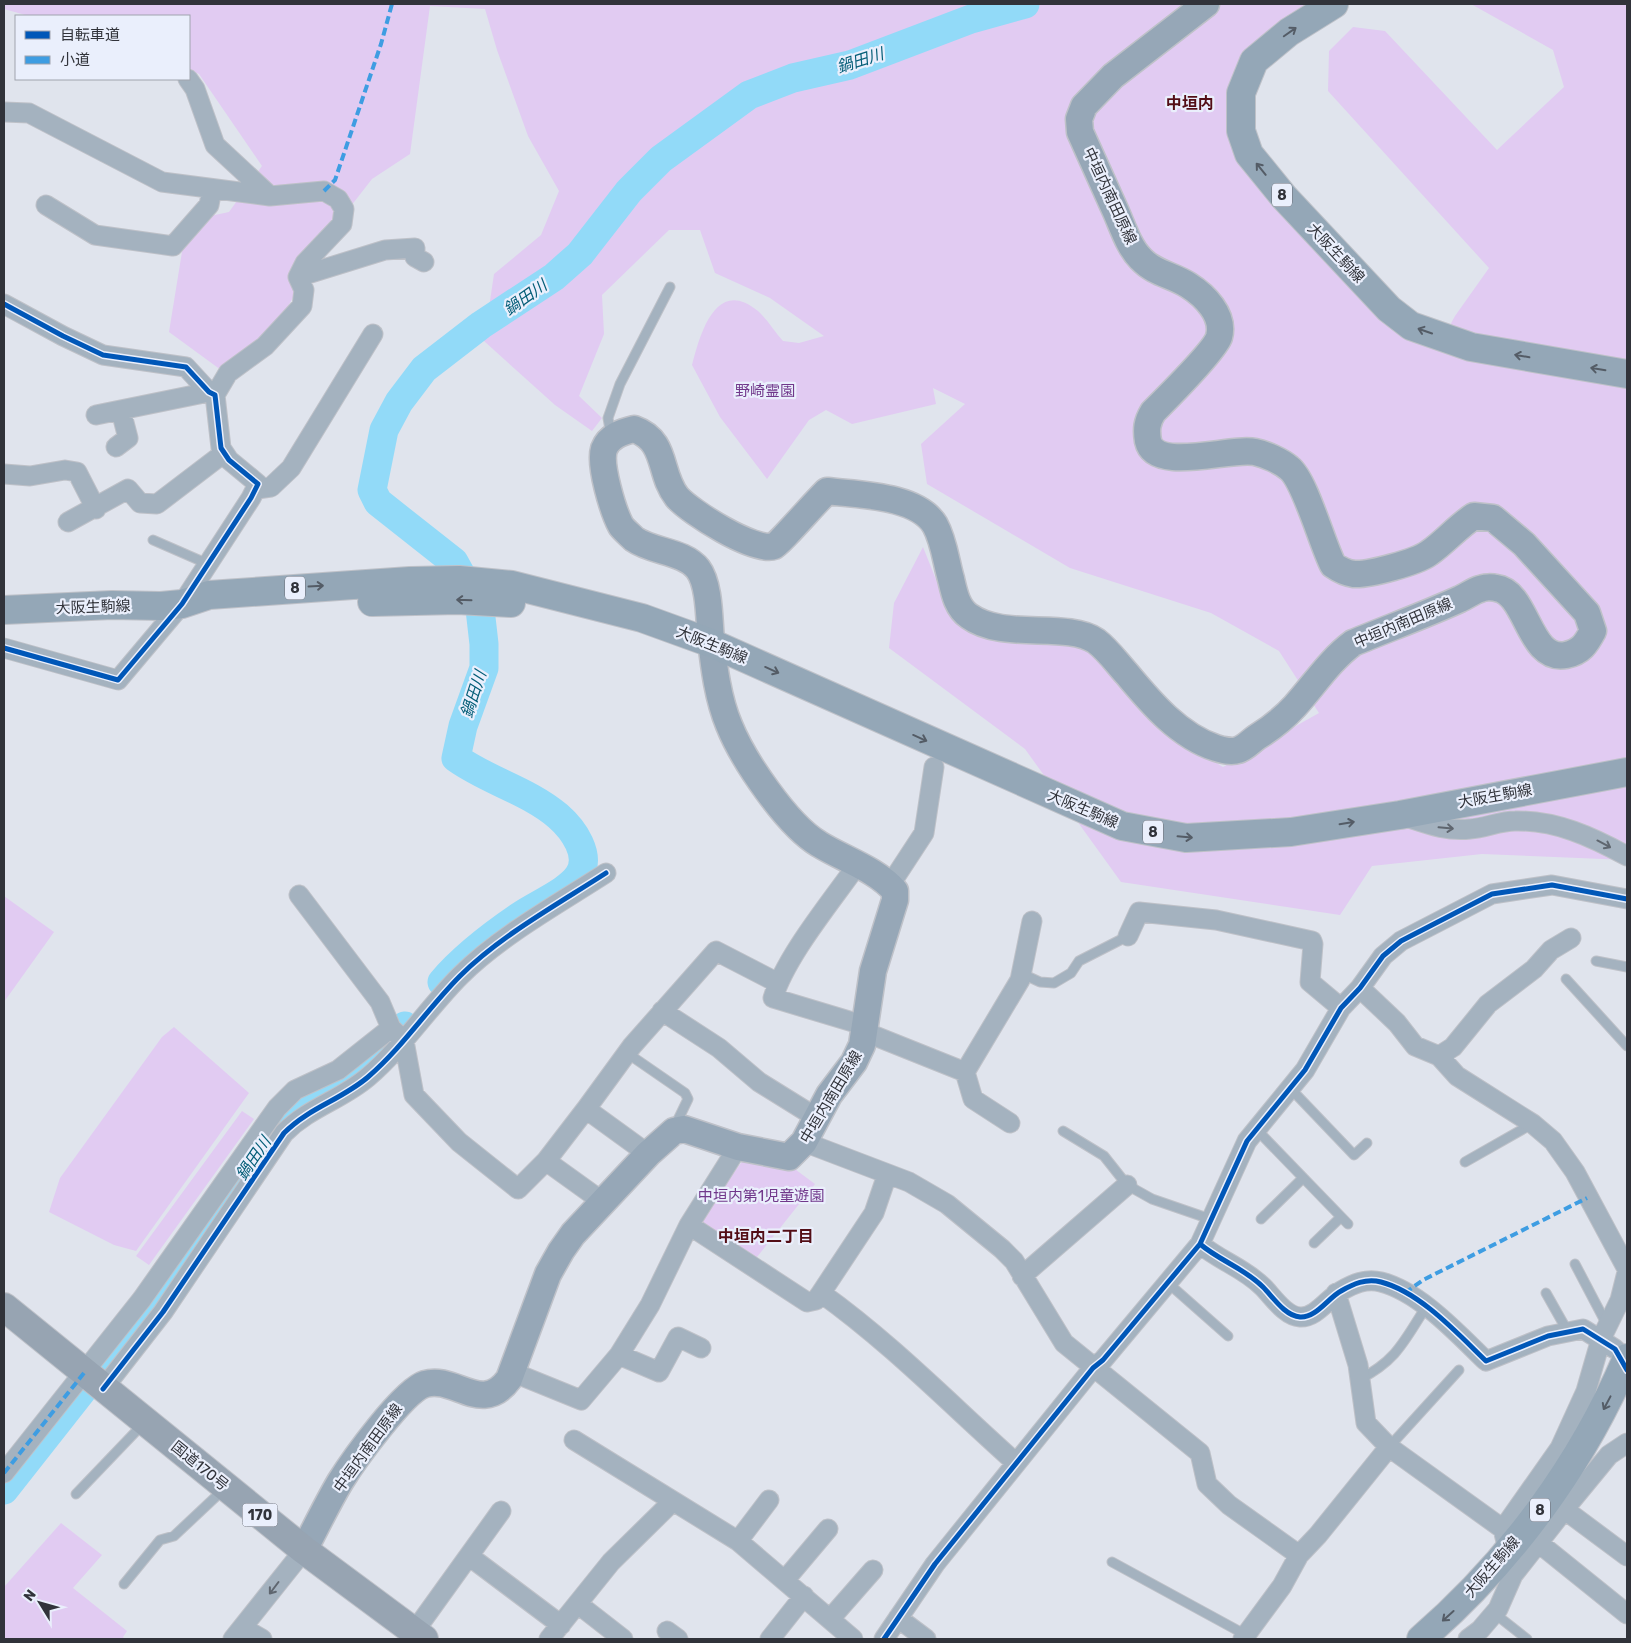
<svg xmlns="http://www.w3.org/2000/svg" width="1631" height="1643" font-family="Rubik,'Noto Sans JP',sans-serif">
<rect width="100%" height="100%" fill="#e0e4ed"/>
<path fill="#e1cbf2" d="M4,4H1314L1248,55L1237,145L1368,301L1410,341L1437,349L1455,316L1489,268L1328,91L1329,51L1353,27L1385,31L1497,150L1564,87L1553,50L1471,4H1627V860L1482,854L1372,866L1340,915L1121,882L1025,749L889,648L894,603L923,547L949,612L1085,645L1194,749L1223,767L1319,713L1279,651L1211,613L1070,568L927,484L921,444L965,404L933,388L936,404L852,424L826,410L809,420L767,479L720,417L692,365C700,334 716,276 758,311C767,319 775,332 783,341L799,343L824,336L770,298L715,273L700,230H669L602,295L604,334L579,396L602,418L592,431L555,405L484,341L494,274L541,235L559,191L528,136L497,50L485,9L430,6L410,154L372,179L330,233L279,322L221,370L169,332L187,221L229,212L262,166L199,74L189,70V16H29L4,9Z
M4,896L54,932L4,1002Z
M174,1027L249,1093L136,1251L114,1245L49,1212L60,1178L162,1037Z
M242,1111L254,1119L149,1265L136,1256Z
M747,1155L784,1161L815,1184L749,1267L702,1223L701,1216Z
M61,1523L102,1555L73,1588L127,1631L123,1637L125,1639H4V1587Z"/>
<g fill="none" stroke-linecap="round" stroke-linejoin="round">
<path stroke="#92daf8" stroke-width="29" d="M442,982C464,956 492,935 520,916C537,904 568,892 579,875C592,855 573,829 558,816C527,790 488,781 456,758L463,726L484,668V644L480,609L454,562L378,502L372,490L384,430L399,402L424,369L481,325L554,277L580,254L629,191L661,159L749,95L793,78L850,65L971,19L1025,4
M4,1490L174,1274L269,1133L294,1108L354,1075L388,1046L405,1026"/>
<defs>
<path id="lane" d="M611,435L608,418L620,384L670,287
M153,540L208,564
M1596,961L1627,967
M1021,979L1027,976L1040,982L1054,983L1071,973L1079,961L1128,936
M1566,979L1627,1046
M627,1053L685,1093L688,1099L675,1126
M1290,1088L1354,1155L1367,1143
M1256,1129L1348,1224
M1063,1131L1104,1156L1127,1185L1152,1199L1210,1219
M1465,1162L1532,1124
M1261,1219L1303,1178
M1314,1243L1341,1217
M1575,1264L1607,1325
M1168,1283L1228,1336
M1546,1293L1568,1332
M1360,1379C1397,1360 1404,1341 1426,1307
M1389,1447L1459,1370
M76,1494L143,1424
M1112,1562L1246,1635
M124,1584L160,1540L174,1536L224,1489
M1494,1613L1527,1639"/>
<path id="street" d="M188,79L195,89L215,145L270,196
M4,112L29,113L162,182L270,196L324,191L338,199L344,209L342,224L305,263L298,277
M46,205L95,235L173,246L209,205L212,189
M4,304L63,336L103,355L186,367L209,392L215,395L221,448L229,460L258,484L251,498L182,604L118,680L4,648
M215,395L228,373L265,346L302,306L304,290L298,277L385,250L415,248V257L424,262
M96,415L209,392
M116,447L128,438L121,411
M4,474L30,476L65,470L77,472L96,509
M257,489L271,487L291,468L373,334
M68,522L128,489L140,503L157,504L224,453
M1403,816C1425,823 1446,832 1470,829C1485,828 1500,821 1515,821C1556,820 1592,837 1627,856
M857,865C831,902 786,956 773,998L866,1026
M890,885L924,833L934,767
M299,895L380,1002L391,1028L404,1041L414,1095L459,1142L518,1189L546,1161L586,1109L648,1154
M1128,936L1139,912L1216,920L1312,941L1313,944L1310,982L1341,1008
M1360,988L1397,1023L1415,1046L1439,1056L1453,1047L1488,1004L1534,969L1551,950L1571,938
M662,1011L719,1048L759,1082L817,1118
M865,1032L965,1072L1020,980L1032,921
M1439,1056L1457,1076L1533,1124L1553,1141L1575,1172L1627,1269
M965,1072L973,1099L1010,1123
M586,1109L632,1046L716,951L778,983
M804,1142L909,1182L947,1204L1002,1249L1014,1261L1064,1343L1200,1453L1207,1484L1229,1505L1299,1555
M546,1161L603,1202
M689,1225L807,1302L816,1300L821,1293C891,1343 952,1406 1016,1463
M1200,1244C1220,1261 1244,1268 1263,1287C1273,1297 1285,1316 1300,1317C1316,1318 1328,1298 1341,1291C1353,1284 1366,1278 1381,1282C1420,1292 1458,1334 1486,1361L1548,1336L1583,1329L1615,1349
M1022,1276L1127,1185
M821,1293L874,1213L887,1175
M1336,1293L1358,1365L1366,1423L1389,1447L1503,1529L1508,1550
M619,1355L659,1372L678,1337L701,1348
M512,1372L581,1400L619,1355L650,1305L689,1225L738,1147
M103,1389L163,1312L284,1133C310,1107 341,1100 368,1077C403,1047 428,1008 460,976C500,936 558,904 606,873
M574,1440L738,1541L853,1639
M4,1473L142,1299L277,1108L295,1090L338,1070L391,1028
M1565,1510L1627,1556
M1503,1529L1560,1448L1586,1391L1601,1339L1620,1300L1627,1272
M738,1541L769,1500
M1540,1544L1627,1614
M469,1556L561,1625
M785,1580L828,1529
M578,1604L623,1639
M898,1618L926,1639
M830,1619L873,1570
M243,1628L262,1639
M667,1631L678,1639
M414,1632L501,1511
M233,1639L304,1550
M549,1639L611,1562L672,1502
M770,1639L804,1596
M884,1639L935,1564L1093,1368L1103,1360L1200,1244L1247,1141L1305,1070L1341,1008L1360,988L1383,956L1401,941L1492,894L1552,885L1627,899
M1243,1639L1282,1586L1299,1555L1318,1535L1389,1447
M1468,1639L1480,1630L1498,1609L1513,1575L1572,1500L1609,1455L1627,1443"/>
<path id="secondary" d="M304,1550C316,1527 327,1504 340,1482C353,1461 403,1391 425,1384C455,1375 482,1416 509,1379L548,1274L561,1251L573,1234L648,1154L674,1131L684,1129L738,1147L789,1157L804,1142L829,1095L854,1062L862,1045L873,971L895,900V891C876,869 843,859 819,844C787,825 743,760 729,725C718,699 714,667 711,640C709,621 710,585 698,569C684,551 652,552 634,539C630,535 624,530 621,526C613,511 599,465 604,449C609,436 622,432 634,429C668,441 658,473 677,497C690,512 755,553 774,546C779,544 819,498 827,491C858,495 917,495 935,525C944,541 946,562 951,579C954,592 957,608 969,616C1003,641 1066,621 1096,641C1108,650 1117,663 1127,674C1151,703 1179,736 1216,748C1222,750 1232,752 1238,750C1245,748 1251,741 1257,737C1270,729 1284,718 1295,706C1314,685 1330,660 1353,643C1389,628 1425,615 1460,599C1467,596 1473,591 1480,589C1484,587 1492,587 1496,588C1528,592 1528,662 1566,655C1581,652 1586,644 1593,631L1587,613L1524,544L1493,518L1474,516C1457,527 1445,542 1429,553C1417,562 1369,575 1354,574C1346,573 1340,570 1333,565C1322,544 1305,480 1289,468C1281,461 1265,454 1255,452C1230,447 1155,473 1148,441C1146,429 1147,422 1153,412C1166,399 1215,350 1219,337C1225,315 1204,295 1188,285C1172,275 1154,273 1141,259C1129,247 1123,228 1116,212C1104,185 1092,159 1080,132L1079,119L1084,106L1113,76L1206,4"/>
<path id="primary" d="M1334,4L1289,32L1254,61L1241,93V131L1249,154L1284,197L1389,309L1411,326L1471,347L1627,374
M372,602L458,600L511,603
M4,610L112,605L161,606L182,604L209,595L410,581L459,580L512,585L642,618L711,643L1122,826L1186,838L1291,832L1400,815L1627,772
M1421,1639C1509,1563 1581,1466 1627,1358"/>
<path id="highway" d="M4,1307L304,1550L424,1639"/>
</defs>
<use href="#lane" stroke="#bec1c8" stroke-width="11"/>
<use href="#street" stroke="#bec1c8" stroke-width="21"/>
<use href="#secondary" stroke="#bec1c8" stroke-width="29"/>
<use href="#primary" stroke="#bec1c8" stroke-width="30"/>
<use href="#highway" stroke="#bec1c8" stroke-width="30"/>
<use href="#lane" stroke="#a4b2bf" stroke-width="9"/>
<use href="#street" stroke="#a4b2bf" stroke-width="19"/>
<use href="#secondary" stroke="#96a7b7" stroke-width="26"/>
<use href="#primary" stroke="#94a7b7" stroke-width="28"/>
<use href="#highway" stroke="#97a4b2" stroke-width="28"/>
<path stroke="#3e9de2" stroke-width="4" stroke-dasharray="8 4" stroke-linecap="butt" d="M324,191L335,180L381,44L392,4
M1405,1293L1423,1280L1587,1198
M4,1473L84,1373"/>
<defs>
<path id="cycleway" d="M4,304L63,336L103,355L186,367L209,392L215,395L221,448L229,460L258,484L251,498L182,604L118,680L4,648
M1200,1244C1220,1261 1244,1268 1263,1287C1273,1297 1285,1316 1300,1317C1316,1318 1328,1298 1341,1291C1353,1284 1366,1278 1381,1282C1420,1292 1458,1334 1486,1361L1548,1336L1583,1329L1615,1349L1627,1370
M103,1389L163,1312L284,1133C310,1107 341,1100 368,1077C403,1047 428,1008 460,976C500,936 558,904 606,873
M884,1639L935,1564L1093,1368L1103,1360L1200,1244L1247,1141L1305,1070L1341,1008L1360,988L1383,956L1401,941L1492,894L1552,885L1627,899"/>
</defs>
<use href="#cycleway" stroke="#eaeffc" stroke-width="8"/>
<use href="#cycleway" stroke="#0057b8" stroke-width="5"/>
</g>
<defs><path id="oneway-shaft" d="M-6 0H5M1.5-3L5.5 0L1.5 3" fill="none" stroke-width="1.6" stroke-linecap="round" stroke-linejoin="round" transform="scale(1.25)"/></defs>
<g stroke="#545c66">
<use href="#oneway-shaft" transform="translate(1290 32) rotate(-35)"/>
<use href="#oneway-shaft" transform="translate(1261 169) rotate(-129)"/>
<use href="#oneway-shaft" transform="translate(1425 331) rotate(-161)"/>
<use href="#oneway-shaft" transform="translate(1522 356) rotate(-170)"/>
<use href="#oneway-shaft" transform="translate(1598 369) rotate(-171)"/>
<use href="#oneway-shaft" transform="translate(316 586) rotate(-3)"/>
<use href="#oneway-shaft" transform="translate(464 600) rotate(-178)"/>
<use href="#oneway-shaft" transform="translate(772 670) rotate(24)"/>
<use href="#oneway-shaft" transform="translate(920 738) rotate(24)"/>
<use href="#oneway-shaft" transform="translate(1347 823) rotate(-9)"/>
<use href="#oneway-shaft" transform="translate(1185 837) rotate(5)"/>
<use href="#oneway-shaft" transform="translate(1607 1403) rotate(118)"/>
<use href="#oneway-shaft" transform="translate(1448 1616) rotate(138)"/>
</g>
<g stroke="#5f666f">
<use href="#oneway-shaft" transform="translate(1446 828) rotate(5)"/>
<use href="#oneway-shaft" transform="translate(1604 844) rotate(28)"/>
<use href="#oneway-shaft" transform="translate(274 1588) rotate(127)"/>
</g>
<g text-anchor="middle" stroke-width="4.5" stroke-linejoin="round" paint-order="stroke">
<g fill="#eaeffc" stroke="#686b74" stroke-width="1">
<rect x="1272" y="183.5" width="20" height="23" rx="4"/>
<rect x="285" y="576.5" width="20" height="23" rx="4"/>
<rect x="1143" y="820.5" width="20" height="23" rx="4"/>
<rect x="1530" y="1498.5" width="20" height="23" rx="4"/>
<rect x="242.5" y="1503.5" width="35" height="23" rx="4"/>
</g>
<g font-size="14" font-weight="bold" fill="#31333a">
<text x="1282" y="200">8</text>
<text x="295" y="593">8</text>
<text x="1153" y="837">8</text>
<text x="1540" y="1515">8</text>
<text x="260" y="1520">170</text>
</g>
<g font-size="15" fill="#31333a" stroke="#eaeffc">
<text transform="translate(1110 196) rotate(65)" y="5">中垣内南田原線</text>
<text transform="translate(1336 253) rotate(47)" y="5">大阪生駒線</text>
<text transform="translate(93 607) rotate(-2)" y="5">大阪生駒線</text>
<text transform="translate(1403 623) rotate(-23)" y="5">中垣内南田原線</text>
<text transform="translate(712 645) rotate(22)" y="5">大阪生駒線</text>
<text transform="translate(1495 796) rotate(-10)" y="5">大阪生駒線</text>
<text transform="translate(1083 809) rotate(23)" y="5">大阪生駒線</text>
<text transform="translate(831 1097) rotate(-59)" y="5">中垣内南田原線</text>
<text transform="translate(368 1448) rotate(-54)" y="5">中垣内南田原線</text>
<text transform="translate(200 1466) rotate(39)" y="5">国道170号</text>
<text transform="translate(1492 1567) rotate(-49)" y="5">大阪生駒線</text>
</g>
<g font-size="15" fill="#71388b" stroke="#eaeffc">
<text x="765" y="396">野崎霊園</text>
<text x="761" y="1201">中垣内第1児童遊園</text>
</g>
<g font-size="16" font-style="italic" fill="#035d77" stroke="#eaeffc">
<text transform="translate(860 60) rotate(-18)" y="6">鍋田川</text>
<text transform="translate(525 297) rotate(-35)" y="6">鍋田川</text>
<text transform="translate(473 694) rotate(-72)" y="6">鍋田川</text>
<text transform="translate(253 1158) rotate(-56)" y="6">鍋田川</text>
</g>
<g font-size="16" font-weight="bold" fill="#530e16" stroke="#eaeffc">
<text x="1190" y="109">中垣内</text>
<text x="766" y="1242">中垣内二丁目</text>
</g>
</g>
<rect width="1631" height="1643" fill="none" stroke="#31333a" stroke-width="10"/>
<rect x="15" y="15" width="175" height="65" fill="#eaeffc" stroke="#a0a4ae"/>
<rect x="25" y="31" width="25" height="8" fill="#0057b8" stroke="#a0a4ae"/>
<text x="60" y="40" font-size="15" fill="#31333a">自転車道</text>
<rect x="25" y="56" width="25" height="8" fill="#3e9de2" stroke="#a0a4ae"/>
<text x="60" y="65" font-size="15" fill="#31333a">小道</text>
<g transform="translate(40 1603) rotate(307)" stroke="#eaeffc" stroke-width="4" paint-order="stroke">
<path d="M0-4L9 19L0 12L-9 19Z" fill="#31333a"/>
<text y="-8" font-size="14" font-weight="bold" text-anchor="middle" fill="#31333a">N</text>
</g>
</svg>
